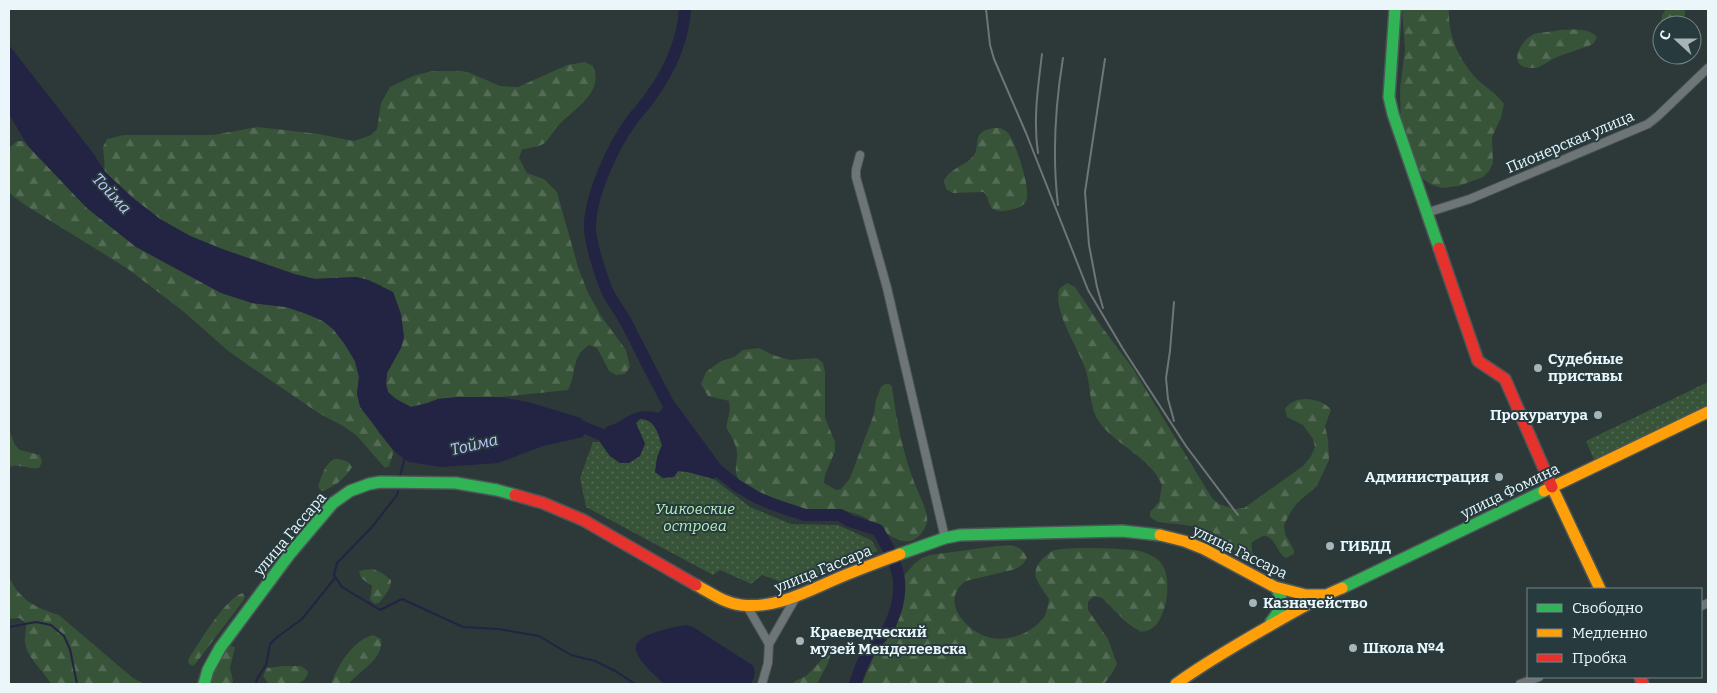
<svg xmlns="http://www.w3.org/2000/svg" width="1717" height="693" font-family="Bitter,serif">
<defs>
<pattern id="forest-firs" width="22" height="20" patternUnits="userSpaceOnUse" patternTransform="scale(1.25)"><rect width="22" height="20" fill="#375338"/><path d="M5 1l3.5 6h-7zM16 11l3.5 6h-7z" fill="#546c56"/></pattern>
<pattern id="park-dots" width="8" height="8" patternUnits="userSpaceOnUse" patternTransform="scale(1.25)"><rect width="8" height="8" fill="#375338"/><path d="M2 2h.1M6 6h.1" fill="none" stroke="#546c56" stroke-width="1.8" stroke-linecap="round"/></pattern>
</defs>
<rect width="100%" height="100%" fill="#2d3839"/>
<path fill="url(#forest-firs)" d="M1402,9H1449C1448,36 1459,60 1478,80C1487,88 1497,94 1504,104L1501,118L1492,137L1493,163L1489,171L1483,177L1459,186L1442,188L1430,184L1423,179L1405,142L1401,129L1400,89L1405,49Z
M1666,9H1685V15L1681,25H1665L1661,22L1662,15Z
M1559,30C1571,30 1588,27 1597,37L1594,43L1591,45C1580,49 1568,53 1557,57C1549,60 1542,68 1533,68C1507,69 1518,43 1532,35C1536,32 1553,32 1559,30Z
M585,62L593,66C605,94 572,109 556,128C551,134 548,142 541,145C536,148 529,147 522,150L519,158L527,173L544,179L557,192L578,267L588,293L601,316L626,350L630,367L625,374L616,375L609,371L597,348L589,345C571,356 577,373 568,390L500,397H458L438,399L428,403L411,407L404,405L388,392L386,384L387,373L393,361L382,286L368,280L356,277L315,279L294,274L222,249L190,236L160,219L133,198L105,172L103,147L107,139L124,135H213L258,127L319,134L354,141L371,135L377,129L381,103L390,87L413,76L432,71H459L468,72L500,86L518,87L567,65Z
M1000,128C1002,129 1005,130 1007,132C1015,139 1032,191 1026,201C1023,207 1016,209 1010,210C1005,211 1000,212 995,210C987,207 990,196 983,192L953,193L946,189L944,180C952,167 966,166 974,155C979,148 975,138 981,133C987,128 993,128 1000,128Z
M17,141H23L28,146L88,209L252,303L286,307L307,314L323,321L333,329L344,343L355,361L359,377L357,394L379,433L394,451L389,466L385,468L357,436L343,426L320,414L248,365L227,350L184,312L128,269L25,205L9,193V148Z
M1067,283L1075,287L1101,326L1132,367L1212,498L1219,504L1235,509L1244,508L1303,466L1311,456L1315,447L1313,439L1303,425L1287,417L1285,409C1294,394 1322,397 1331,410L1325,426L1328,439L1329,460L1317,486L1297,503L1290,513L1284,525L1285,534L1294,550V554L1286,558C1276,553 1276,536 1263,536L1252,542C1250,549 1255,555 1254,562L1250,563C1240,556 1233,548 1224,540C1206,524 1179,525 1157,522L1150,517V512L1159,502L1162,485C1150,457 1117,446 1100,423C1089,409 1091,387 1086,371C1079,348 1053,313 1059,289Z
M759,348L773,355L790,360L817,358L823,363L825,372V418L835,442V451L825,475L824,483L836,490L841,489L850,478L874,414L876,400L881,387L885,384H889L892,386C896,418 902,449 913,479C916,489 929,512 927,522C925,530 919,539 910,541C894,543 879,527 867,519C861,515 853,513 846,511C832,508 817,511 804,509C789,507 755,496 744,486C729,473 740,462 736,447C734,440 729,433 726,427L730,410L729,401L708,396L701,384L706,372L721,361L734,357L743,350Z
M9,429L15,445L20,450L40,455L42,462L39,468C28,470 20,463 9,467Z
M334,459C341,459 349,460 352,467C346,478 334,487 323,491L320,490L318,486C322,476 324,465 334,459Z
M997,546C1012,546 1020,543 1027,558L1023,564L1016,569L966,581C939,600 965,630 988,637C1007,643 1033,633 1044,617C1047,613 1048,604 1049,599C1045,593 1039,585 1036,578C1032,567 1045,555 1054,550C1076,547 1110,548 1132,550C1140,550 1150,554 1157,559C1174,571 1168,613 1155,626C1150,630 1147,631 1141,632L1127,623L1102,598L1094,596L1088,602V610L1108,639L1117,664L1113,672L1104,684H862L876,651L892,630L899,613L903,577L914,564L922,558L930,555Z
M373,569L382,573L391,580C392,589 384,596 379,603L375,604L370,600L372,586L361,578L359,572L362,570Z
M9,576C18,599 36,608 59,615L133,678L144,684H51C45,673 29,659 26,647C23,639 27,631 26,623L19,618L9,619Z
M243,593L245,597L243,601L196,663L193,666L189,664L188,660C197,645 227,596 243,593Z
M373,635L381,639C384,660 359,670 349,684H331C338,665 352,641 373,635Z
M834,643L828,663L817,684H792C796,679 803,679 808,674C813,669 818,664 822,659C826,652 827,647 834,643Z
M231,646L235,647L230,668L233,681L232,684H209L222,655Z
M283,666H301L308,671C308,677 304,681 299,683H268L263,676L267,668Z"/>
<path fill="url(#park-dots)" d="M1708,382V409L1595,462L1586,441Z
M640,419C655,419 658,433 662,445L657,458L678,471L688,472L714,479L750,507L791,524L838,525L871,540L878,551L790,585L762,575L751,584L720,570L713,575L586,507L580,478L593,442H600L610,456L645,444L636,423Z"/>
<path fill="#232343" d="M9,45L93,153L105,172L133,198L160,219L190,236L222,249L294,274L315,279L356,277L368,280L393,292L401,314L404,337L401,348L387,373L386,384L388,392L394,398L411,407L428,403L438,399L458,397H500L528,402L581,418L586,428L583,437L543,446L498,463L441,467L409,462L394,451L360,407L357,394L359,377L355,361L344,343L333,329L323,321L307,314L286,307L252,303L221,293L136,247L88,209L64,184L28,146L9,114Z
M673,400L723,468L714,479L688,472L678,471L674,477L663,478L655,472L657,458L662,445C658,433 655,419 640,419L636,423L645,444L640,456L629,463H620L610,456L600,442L606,427C628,421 631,406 659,413L667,402Z
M686,625L693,627L752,665C757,671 754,678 751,684H664C656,676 638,661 636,650C632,634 675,627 686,625Z"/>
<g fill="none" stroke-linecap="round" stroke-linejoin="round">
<path stroke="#232343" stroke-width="2" d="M400,476L405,457
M398,491L397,495L372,527L337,563L334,575L342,587L380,610L402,599L463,627L498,629L539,636L571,655L595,661L617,672L635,684
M9,627L36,622L51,625L64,636L70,649L77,684
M256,684L257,679L266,665L270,644L276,638L302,619L335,578"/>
<path stroke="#232343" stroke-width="12" d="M675,416C658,386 643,355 627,324C622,314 615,305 609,295C602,280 591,246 590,229C589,197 613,146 632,120C638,112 645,105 651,96C669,71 683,41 685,9
M570,423L575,424L610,438L617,432
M707,462L736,485L756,497L772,504L805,515H840L850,521L878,530C898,564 908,586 890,625C886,634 877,640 871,649C863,659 859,672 855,684"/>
<defs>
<path id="street" d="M860,155L856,170V177L887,288L945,538
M1426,213L1470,199L1648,124L1658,116L1708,68
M747,606L769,644
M1701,606L1708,603
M762,684L768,663L769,644L796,597
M1520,684L1539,677"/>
<path id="fast" d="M1395,9L1389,97L1393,114L1439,248
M900,554L945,538L960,535L1122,531L1160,535
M1342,588L1544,491
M1271,622C1280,611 1285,602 1277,589
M204,684L208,670L220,648L289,555L333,503L350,491L369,484L380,482L456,483L497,490L515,495"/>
<path id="slow" d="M1552,487L1600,589
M1544,491L1708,412
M1160,535L1184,541L1204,549L1275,587L1306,595H1324
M696,585C711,593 724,603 741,605C775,609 806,592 836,579C857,570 879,562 900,554
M1176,684C1206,662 1238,644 1271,625C1294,612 1317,598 1342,588"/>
<path id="jam" d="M1439,248L1478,361L1505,379L1552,487
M515,495L543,503L583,520L696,585
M1640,677L1643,684"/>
</defs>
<use href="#street" stroke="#4c5658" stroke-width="10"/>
<use href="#fast" stroke="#4c5658" stroke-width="14"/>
<use href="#slow" stroke="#4c5658" stroke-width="14"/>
<use href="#jam" stroke="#4c5658" stroke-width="14"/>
<use href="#street" stroke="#6e7577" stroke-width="8"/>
<use href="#fast" stroke="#30b455" stroke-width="11"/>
<use href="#slow" stroke="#ff9f0a" stroke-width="11"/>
<use href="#jam" stroke="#e5322d" stroke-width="11"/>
<path stroke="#6e7577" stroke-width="2" d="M986,9L990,45L994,59L1026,133L1088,290L1123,349L1186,446L1238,515
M1038,153C1033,120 1038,87 1042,54
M1058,205C1052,155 1055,107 1063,58
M1103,308L1097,287L1089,245L1085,192L1105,59
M1174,421L1168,399L1166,378L1170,351L1174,302"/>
</g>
<g fill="#a8b4b6" stroke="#273b3f" stroke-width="2">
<circle cx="1538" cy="368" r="5"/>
<circle cx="1598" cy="415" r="5"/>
<circle cx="1499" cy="477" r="5"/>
<circle cx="1330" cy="546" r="5"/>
<circle cx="1253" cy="603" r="5"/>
<circle cx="800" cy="641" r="5"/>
<circle cx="1353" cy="648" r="5"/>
</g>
<g text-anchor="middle" stroke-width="4" stroke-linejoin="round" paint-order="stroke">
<g font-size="15" fill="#eaf6f9" stroke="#273b3f">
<text transform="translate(1570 142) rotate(-23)" y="5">Пионерская улица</text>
<text transform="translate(1510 491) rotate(-26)" y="5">улица Фомина</text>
<text transform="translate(290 534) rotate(-50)" y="5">улица Гассара</text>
<text transform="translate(1240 552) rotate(26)" y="5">улица Гассара</text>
<text transform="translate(823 569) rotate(-22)" y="5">улица Гассара</text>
</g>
<g font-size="15" font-weight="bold" fill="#eaf6f9" stroke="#273b3f" text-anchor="start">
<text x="1548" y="364">Судебные<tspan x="1548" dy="17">приставы</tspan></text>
<text x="1588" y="420" text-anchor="end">Прокуратура</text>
<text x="1489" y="482" text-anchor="end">Администрация</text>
<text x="1340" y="551">ГИБДД</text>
<text x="1263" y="608">Казначейство</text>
<text x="810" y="637">Краеведческий<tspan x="810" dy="17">музей Менделеевска</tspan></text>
<text x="1363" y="653">Школа №4</text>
</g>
<g font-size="15" font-style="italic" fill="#b8efb8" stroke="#273b3f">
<text x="695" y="514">Ушковские<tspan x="695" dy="17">острова</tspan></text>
</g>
<g font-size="16" font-style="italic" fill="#c3c7fc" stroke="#273b3f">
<text transform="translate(112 193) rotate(47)" y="6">Тойма</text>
<text transform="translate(474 444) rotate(-13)" y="6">Тойма</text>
</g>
</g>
<rect width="1717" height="693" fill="none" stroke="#eaf6f9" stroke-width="20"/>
<rect x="1527" y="588" width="175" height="90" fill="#273b3f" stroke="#758689"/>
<rect x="1537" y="604" width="25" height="8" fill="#30b455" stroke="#758689"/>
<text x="1572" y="613" font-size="15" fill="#eaf6f9">Свободно</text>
<rect x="1537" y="629" width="25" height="8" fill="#ff9f0a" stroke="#758689"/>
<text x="1572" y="638" font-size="15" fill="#eaf6f9">Медленно</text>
<rect x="1537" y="654" width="25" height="8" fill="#e5322d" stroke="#758689"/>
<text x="1572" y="663" font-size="15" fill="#eaf6f9">Пробка</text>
<g transform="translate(1677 40) rotate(291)"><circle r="24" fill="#273b3f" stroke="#758689"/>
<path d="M0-4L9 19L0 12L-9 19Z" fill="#a8b4b6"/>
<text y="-8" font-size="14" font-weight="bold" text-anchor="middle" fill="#eaf6f9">С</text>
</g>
</svg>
